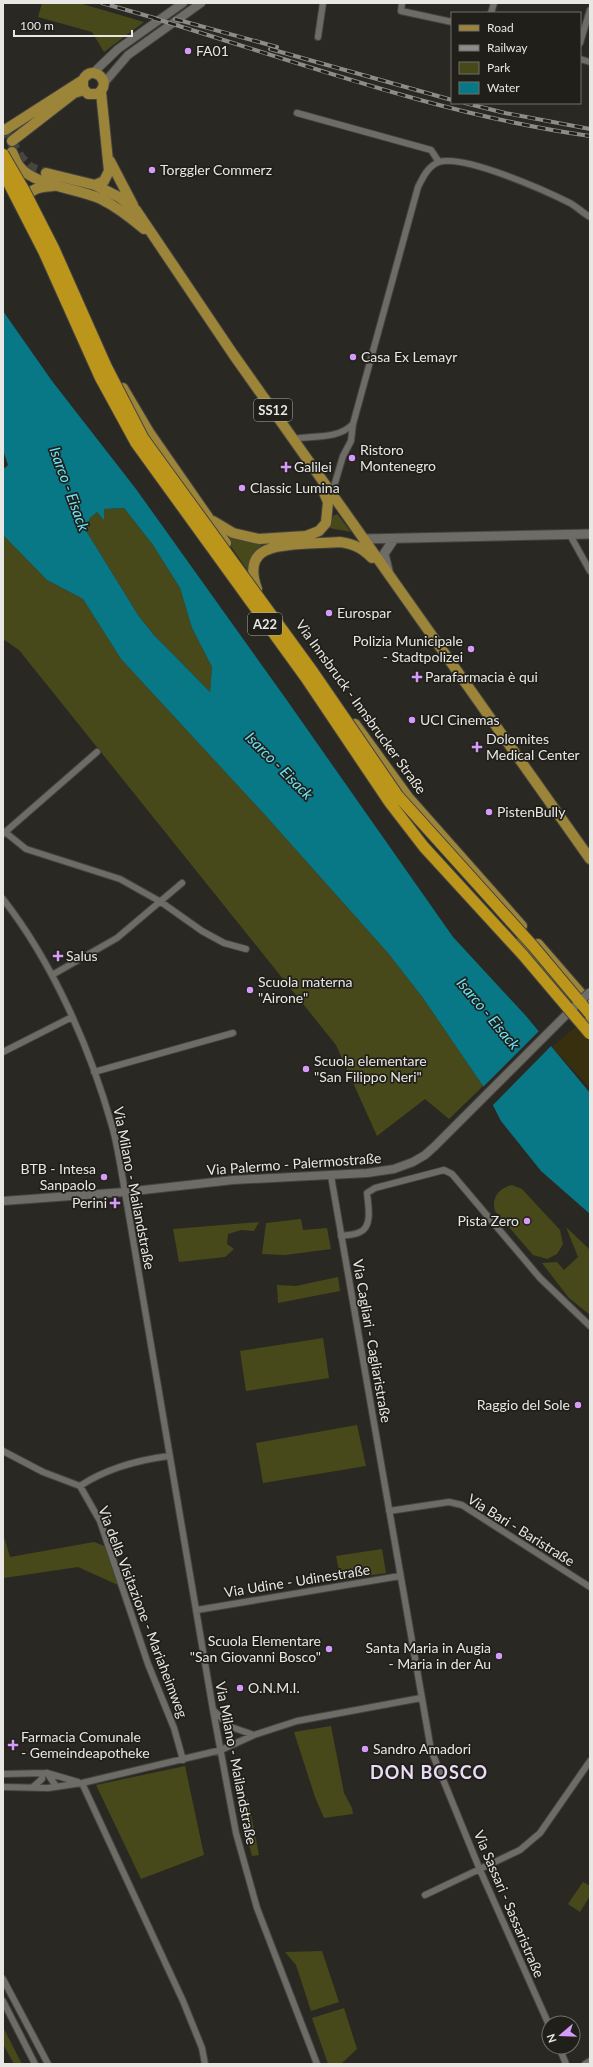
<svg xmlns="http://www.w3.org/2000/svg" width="593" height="2067" font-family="Lato,sans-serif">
<rect width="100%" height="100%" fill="#2a2823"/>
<path fill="#48491a" d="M42,3H79L144,22L104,52L92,32L38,17Z
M124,508L153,545L180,588L192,628L212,667L210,692L153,634L138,615L85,529L90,518L97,512L104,519V509Z
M337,514L338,515L351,532L329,528L333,516Z
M219,529L266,542C254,551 250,556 248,571Z
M3,535L47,580L83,599L121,659L265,815L388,953L423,998L483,1086L449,1119L425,1099L377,1136L336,1045L19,650L3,639Z
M512,1185L522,1189L560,1230L563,1244L557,1254L547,1259L533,1255L495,1211C491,1198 499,1188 512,1185Z
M301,1219L303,1230L327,1228L331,1249L285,1255L262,1254L266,1223Z
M259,1222L254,1231L241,1230L228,1234L227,1244L234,1249L225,1257L179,1262L173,1229Z
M566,1227L590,1250V1315L569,1298L542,1263L557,1262L564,1270L578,1257Z
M338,1277L340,1291L278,1303L277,1285L296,1286Z
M323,1338L329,1378L246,1391L240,1351Z
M357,1425L366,1466L263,1483L256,1443Z
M3,1533L10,1557L94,1542L107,1547L118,1585L78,1567L4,1578L3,1591Z
M382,1549L386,1573L341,1580L336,1556Z
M331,1726L344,1793L352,1808L353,1814L324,1818L315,1797L294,1732Z
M185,1766L204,1855L141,1879L96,1785Z
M248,1799L259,1855L252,1856L238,1801Z
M583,1882L590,1886V1896L580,1912L568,1904Z
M322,1951L339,2002L311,2011L296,1965L285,1952Z
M344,2008L357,2049L341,2064H328L312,2018Z
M3,2029H4L22,2064H14L3,2044Z"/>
<path fill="#382f0f" d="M578,1025L590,1040V1088L552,1047Z"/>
<path fill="#087786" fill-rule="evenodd" d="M3,311L52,381L136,489L286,699L453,937L526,1016L590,1093V1214L541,1171L501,1121L483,1086L423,998L388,953L265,815L121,659L83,599L47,580L3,535V467L5,468L8,465L3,450ZM124,508L153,545L180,588L192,628L212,667L210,692L153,634L138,615L85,529L90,518L97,512L104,520V509Z"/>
<path fill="#2a2823" d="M540,1030L552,1045L491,1107L482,1088Z"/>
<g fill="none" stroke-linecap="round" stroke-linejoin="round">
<path stroke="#464540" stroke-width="10" stroke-dasharray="10 5" stroke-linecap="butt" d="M3,128L21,158L31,168L46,173"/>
<defs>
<path id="minor" d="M402,3L401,11L452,22
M491,13L494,3
M318,37L323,3
M580,43L590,10
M580,59L590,62
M297,113L431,150L439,162
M293,439C314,435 337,440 353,424
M332,493L343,456L351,441L353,424L418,187C423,177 428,166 439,162C464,154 546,191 570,203C577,207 583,213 590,217
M570,535L590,571
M5,832L26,849L120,879L161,902L202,931L224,943L246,949
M3,834L97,752
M3,899C53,963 90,1048 112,1126C118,1147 121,1170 125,1192L213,1710L236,1833L257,1908L317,2064
M52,975L117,938L182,883
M3,1052L72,1017
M94,1072L233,1033
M331,1176L431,1750L480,1870L549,2025
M341,1236C347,1235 355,1235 360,1232C373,1227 368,1204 367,1193L375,1188L444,1170L452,1174L540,1278L590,1326
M3,1451L43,1472L80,1486L100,1521L148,1664L174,1728L183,1760
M80,1486C107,1468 138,1460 169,1456
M389,1511L449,1502L462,1505L590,1587
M197,1610L400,1576
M213,1710L231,1727L254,1735
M47,1773L56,1786
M3,1774L47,1773L78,1782
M82,1783L183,2001L202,2048L205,2064
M3,1787L48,1788L82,1783L221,1750L254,1735L297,1721L421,1698
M33,1787L42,1779V1774
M425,1895L520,1850L540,1833L590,1761
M3,1979L48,2064
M3,2001L35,2064
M559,2047L566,2064
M585,2064L590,2061"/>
<path id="tertiary" d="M93,73L118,49L183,3
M104,83L128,55L201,3
M3,1201L125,1192L233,1180L367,1173L394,1169L413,1162L425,1155L435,1146L573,1008"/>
<path id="secondary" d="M363,539L590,534
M388,570L384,554L394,539"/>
<path id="primary" d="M5,130L83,80C92,62 115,83 97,94H88L83,88V80
M12,141L74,93L84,90
M12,152C14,156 16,162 19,166C34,186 78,188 101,199C117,207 130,217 144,229
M110,161L133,205
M46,173L95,185L119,197L136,210L233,354L590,859
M95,185L104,181L109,171L101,92
M24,201C30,188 40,187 53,186
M123,388L149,432L226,543
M213,521L233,533L259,539L306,536L319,531L326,523L328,502L322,488
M257,589C243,550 270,546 300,544C314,543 327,543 340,542C354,544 362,548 372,558
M355,724L408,797L522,926
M522,940L541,968L590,1025
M538,944L590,1004"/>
</defs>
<use href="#minor" stroke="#454441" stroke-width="8"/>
<use href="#tertiary" stroke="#454441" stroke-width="10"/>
<use href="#secondary" stroke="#454441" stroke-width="11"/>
<use href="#primary" stroke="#454441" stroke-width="12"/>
<use href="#minor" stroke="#6d6c66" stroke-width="6"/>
<use href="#tertiary" stroke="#6d6c66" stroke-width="8"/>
<use href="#secondary" stroke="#6d6c66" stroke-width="9"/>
<use href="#primary" stroke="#9c8539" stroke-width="10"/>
<defs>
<path id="rail" d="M102,3L158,19
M153,18C298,62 440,115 590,136
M175,19L277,47
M270,49L452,100
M465,103L505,113L590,129"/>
</defs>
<use href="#rail" stroke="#8e8c89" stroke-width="4"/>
<use href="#rail" stroke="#201f1a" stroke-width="2.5" stroke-dasharray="8" stroke-linecap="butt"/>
<defs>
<path id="tertiary-bridge" d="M574,1007L590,992"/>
<path id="motorway-bridge" d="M3,154L24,190L54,249L106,366L143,438L313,672L398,796L533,946L590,1014
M3,172L44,252L100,377L136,443L306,678L390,803L424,847L523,955L590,1034"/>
</defs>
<use href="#tertiary-bridge" stroke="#454441" stroke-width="10" stroke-linecap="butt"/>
<use href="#motorway-bridge" stroke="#454441" stroke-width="13" stroke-linecap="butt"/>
<use href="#tertiary-bridge" stroke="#6d6c66" stroke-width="8"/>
<use href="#motorway-bridge" stroke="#bc961b" stroke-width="11"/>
</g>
<g fill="#d69bfa" stroke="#201f1a" stroke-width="1.5">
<circle cx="188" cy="51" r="4"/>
<circle cx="152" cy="170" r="4"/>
<circle cx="353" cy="357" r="4"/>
<circle cx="352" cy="458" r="4"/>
<path d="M284 461h4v4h4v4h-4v4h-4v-4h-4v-4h4z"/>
<circle cx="242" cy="488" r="4"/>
<circle cx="329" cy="613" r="4"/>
<circle cx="471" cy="649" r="4"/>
<path d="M415 671h4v4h4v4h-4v4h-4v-4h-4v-4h4z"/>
<circle cx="412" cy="720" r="4"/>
<path d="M475 741h4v4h4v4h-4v4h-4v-4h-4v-4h4z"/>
<circle cx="489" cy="812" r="4"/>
<path d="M56 950h4v4h4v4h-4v4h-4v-4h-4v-4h4z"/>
<circle cx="250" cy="990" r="4"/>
<circle cx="306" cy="1069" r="4"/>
<circle cx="104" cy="1177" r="4"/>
<path d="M113 1197h4v4h4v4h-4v4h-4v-4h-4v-4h4z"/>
<circle cx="527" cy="1221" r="4"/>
<circle cx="578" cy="1405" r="4"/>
<circle cx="329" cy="1649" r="4"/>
<circle cx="499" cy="1656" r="4"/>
<circle cx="240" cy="1688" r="4"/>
<path d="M11 1739h4v4h4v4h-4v4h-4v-4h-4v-4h4z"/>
<circle cx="365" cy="1749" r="4"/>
</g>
<g text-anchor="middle" stroke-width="3.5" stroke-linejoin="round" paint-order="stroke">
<g fill="#201f1a" stroke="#acaba7" stroke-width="1">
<rect x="254" y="399" width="38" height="22" rx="3"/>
<rect x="248" y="613" width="34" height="22" rx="3"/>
</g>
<g font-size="13" font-weight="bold" fill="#e8e7e4">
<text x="273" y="415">SS12</text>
<text x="265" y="629">A22</text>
</g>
<g font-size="14" fill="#e8e7e4" stroke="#201f1a" text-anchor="start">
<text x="196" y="56">FA01</text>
<text x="160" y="175">Torggler Commerz</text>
<text x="361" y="362">Casa Ex Lemayr</text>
<text x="360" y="455">Ristoro<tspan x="360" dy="16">Montenegro</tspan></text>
<text x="294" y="472">Galilei</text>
<text x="250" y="493">Classic Lumina</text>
<text x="337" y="618">Eurospar</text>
<text x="463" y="646" text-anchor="end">Polizia Municipale<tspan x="463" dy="16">- Stadtpolizei</tspan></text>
<text x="425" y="682">Parafarmacia è qui</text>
<text x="420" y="725">UCI Cinemas</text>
<text x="486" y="744">Dolomites<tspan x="486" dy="16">Medical Center</tspan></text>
<text x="497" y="817">PistenBully</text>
<text x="66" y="961">Salus</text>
<text x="258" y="987">Scuola materna<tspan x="258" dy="16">"Airone"</tspan></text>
<text x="314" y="1066">Scuola elementare<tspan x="314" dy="16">"San Filippo Neri"</tspan></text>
<text x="96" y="1174" text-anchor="end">BTB - Intesa<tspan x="96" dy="16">Sanpaolo</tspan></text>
<text x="107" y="1208" text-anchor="end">Perini</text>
<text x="519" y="1226" text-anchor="end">Pista Zero</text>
<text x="570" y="1410" text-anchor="end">Raggio del Sole</text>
<text x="321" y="1646" text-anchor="end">Scuola Elementare<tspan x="321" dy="16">"San Giovanni Bosco"</tspan></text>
<text x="491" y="1653" text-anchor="end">Santa Maria in Augia<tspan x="491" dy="16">- Maria in der Au</tspan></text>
<text x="248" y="1693">O.N.M.I.</text>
<text x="21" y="1742">Farmacia Comunale<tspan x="21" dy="16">- Gemeindeapotheke</tspan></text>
<text x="373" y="1754">Sandro Amadori</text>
</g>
<g font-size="14" fill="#e8e7e4" stroke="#201f1a">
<text transform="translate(361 707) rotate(54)" y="5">Via Innsbruck - Innsbrucker Straße</text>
<text transform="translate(294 1164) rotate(-4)" y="5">Via Palermo - Palermostraße</text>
<text transform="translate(134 1188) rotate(79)" y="5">Via Milano - Mailandstraße</text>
<text transform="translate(372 1341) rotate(80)" y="5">Via Cagliari - Cagliaristraße</text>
<text transform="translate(521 1530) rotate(32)" y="5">Via Bari - Baristraße</text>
<text transform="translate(297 1581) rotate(-9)" y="5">Via Udine - Udinestraße</text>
<text transform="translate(143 1612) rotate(69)" y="5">Via della Visitazione - Mariaheimweg</text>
<text transform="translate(236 1763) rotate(79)" y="5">Via Milano - Mailandstraße</text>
<text transform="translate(509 1904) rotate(67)" y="5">Via Sassari - Sassaristraße</text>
</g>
<g font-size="15" font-style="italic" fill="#6ae4f9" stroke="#201f1a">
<text transform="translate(69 489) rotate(70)" y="5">Isarco - Eisack</text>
<text transform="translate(279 766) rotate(45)" y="5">Isarco - Eisack</text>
<text transform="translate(488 1014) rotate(50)" y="5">Isarco - Eisack</text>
</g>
<g font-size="18" font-weight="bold" letter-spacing="1" fill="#eadbf6" stroke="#201f1a">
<text x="429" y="1779">DON BOSCO</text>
</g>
</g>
<rect width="593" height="2067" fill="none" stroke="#e8e7e4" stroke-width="8"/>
<rect x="451" y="12" width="130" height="92" fill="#201f1a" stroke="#706f6b"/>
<rect x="459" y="25" width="20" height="6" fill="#9c8539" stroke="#706f6b"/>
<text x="487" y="32" font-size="12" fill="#e8e7e4">Road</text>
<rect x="459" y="45" width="20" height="6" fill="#8e8c89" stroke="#706f6b"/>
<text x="487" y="52" font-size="12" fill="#e8e7e4">Railway</text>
<rect x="459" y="62" width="20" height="12" fill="#48491a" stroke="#706f6b"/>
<text x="487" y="72" font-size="12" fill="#e8e7e4">Park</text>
<rect x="459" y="82" width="20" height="12" fill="#087786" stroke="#706f6b"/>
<text x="487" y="92" font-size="12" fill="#e8e7e4">Water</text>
<g transform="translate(561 2035) rotate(251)"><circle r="19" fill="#201f1a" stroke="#706f6b"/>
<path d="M0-3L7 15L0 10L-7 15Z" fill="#d69bfa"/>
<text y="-6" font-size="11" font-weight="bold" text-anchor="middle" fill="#e8e7e4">N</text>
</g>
<path d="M14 30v6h118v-6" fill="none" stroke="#e8e7e4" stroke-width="2"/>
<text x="20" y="30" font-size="12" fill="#e8e7e4" stroke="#201f1a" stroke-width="3" paint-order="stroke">100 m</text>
</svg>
